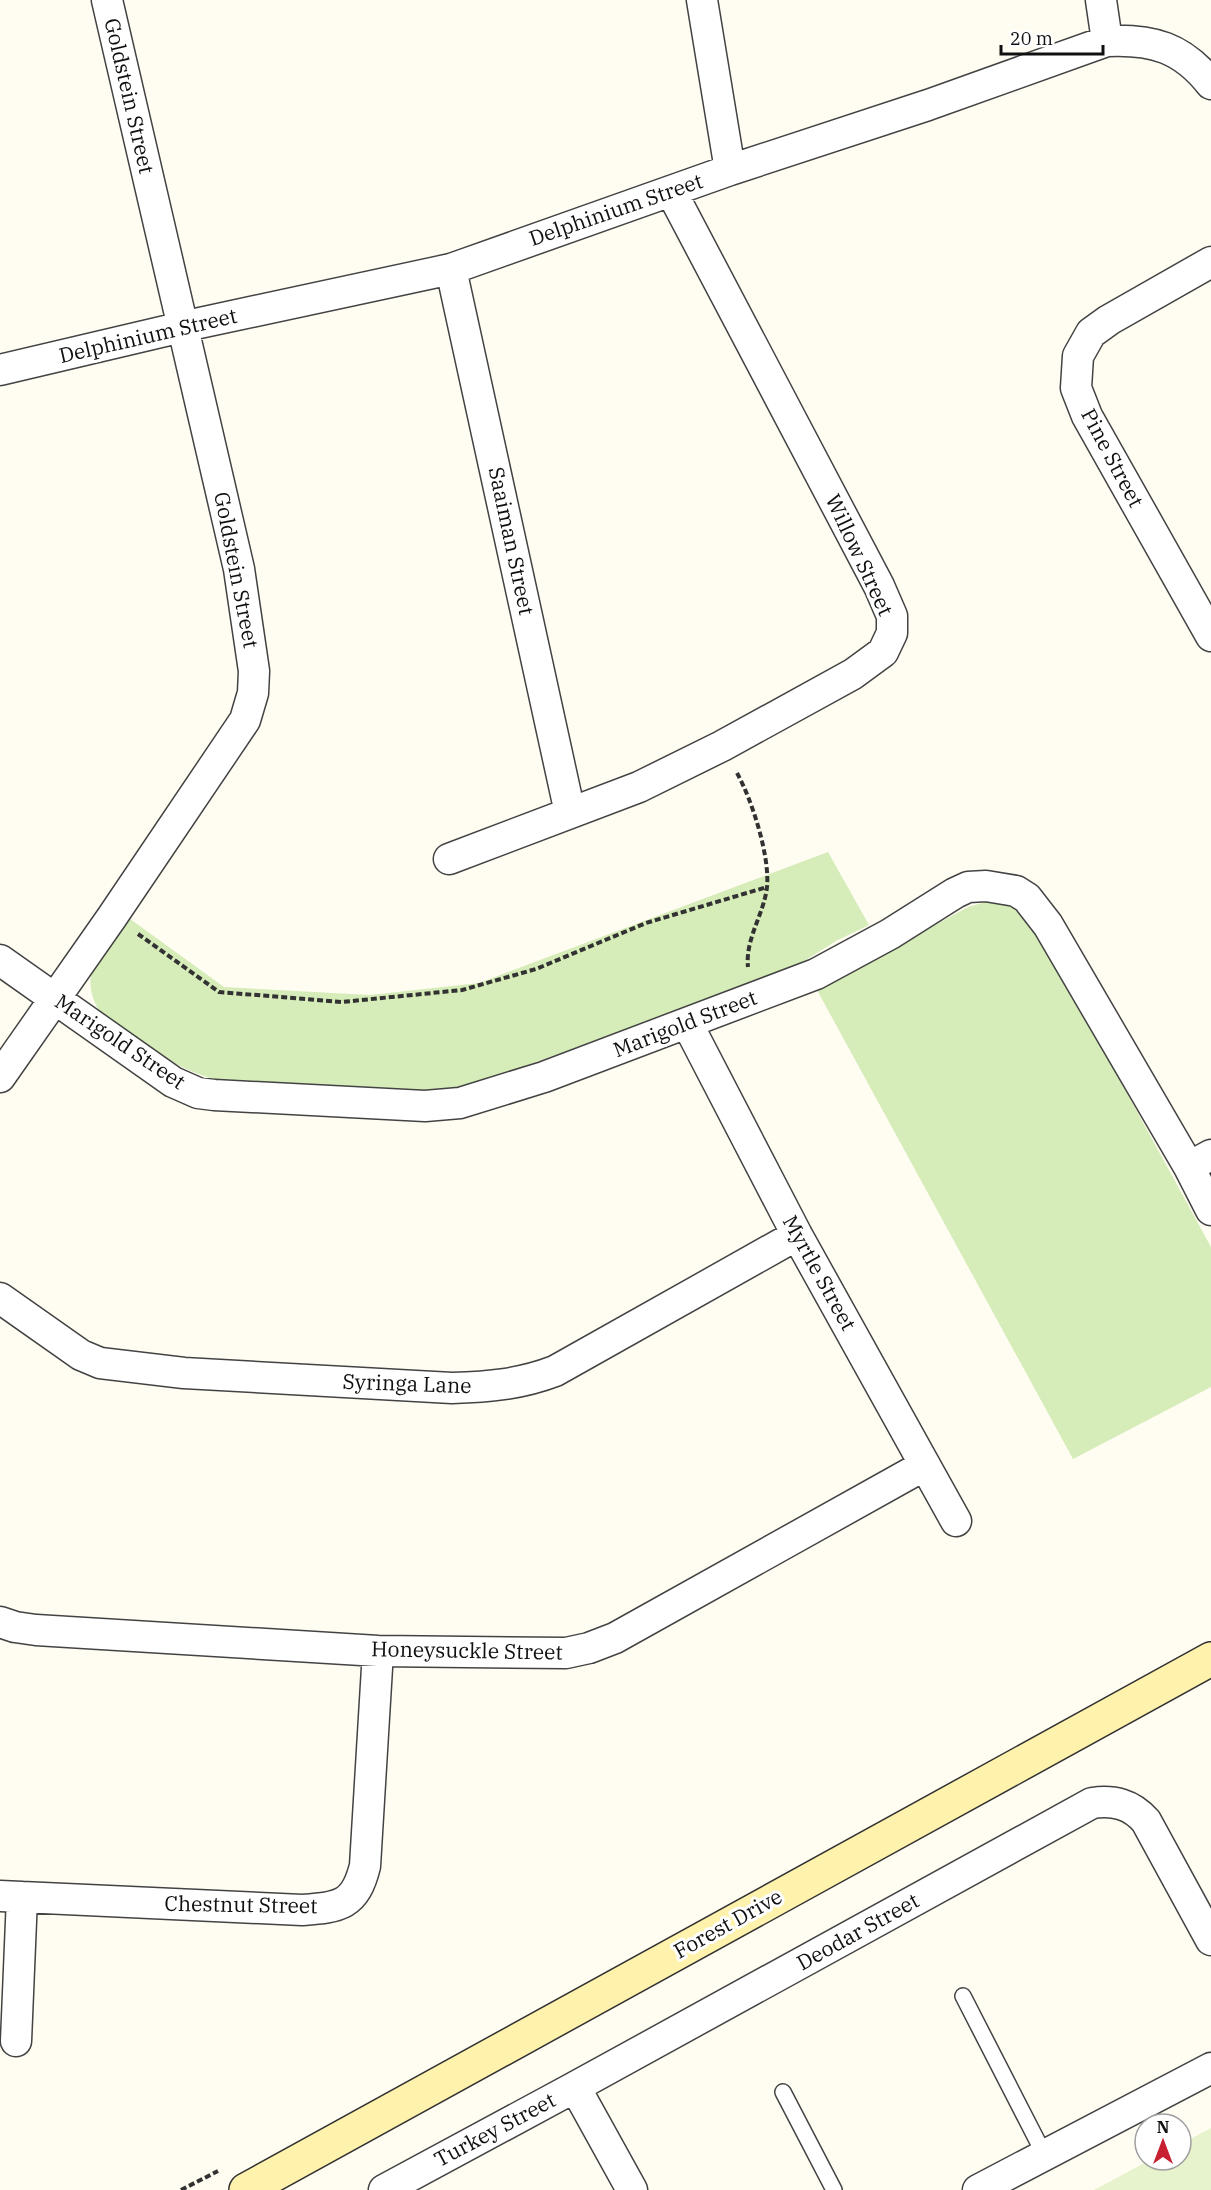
<svg xmlns="http://www.w3.org/2000/svg" width="1211" height="2190" font-family="'IBM Plex Serif',serif">
<rect width="100%" height="100%" fill="#fffcf2"/>
<path fill="#d6ecb9" d="M828,852L869,925L836,941L796,966L474,1085L452,1090L427,1092L222,1081C187,1073 165,1058 135,1039C124,1032 111,1025 102,1014C93,1003 89,989 91,975C94,953 114,933 126,916L224,987L370,995L479,983Z
M989,901L1013,906L1034,923L1211,1247V1387L1073,1459L817,990L968,907Z"/>
<path fill="#e7f3cc" d="M1211,2128V2190H1094L1150,2160H1181V2144Z"/>
<g fill="none" stroke-linecap="round" stroke-linejoin="round">
<defs>
<path id="lane" d="M963,1996L1044,2154
M783,2092L834,2190"/>
<path id="street" d="M702,0L730,170
M1101,0L1107,41
M1211,262L1109,320L1091,333L1078,356L1076,388L1087,416L1211,636
M451,269L570,813
M0,370L195,324L451,269L730,170L928,105L1107,41C1152,39 1182,47 1211,84
M449,859L639,787L722,746L853,674L883,652L892,633V616L879,586L671,191
M0,960L173,1082L198,1093L214,1095L425,1106L460,1103L544,1077L816,974L890,934L955,893L968,887L986,886L1016,891L1027,898L1048,925L1189,1167L1211,1210
M687,1023L797,1235L956,1521
M0,1077L112,917L245,720L253,693L254,671L239,569L107,0
M1189,1167L1211,1155
M0,1298L81,1355L100,1363L184,1373L452,1388C489,1387 521,1384 555,1371L797,1235
M0,1622L15,1627L36,1630L378,1651L566,1653L589,1648L615,1638L925,1465
M0,1896L302,1910C340,1907 355,1906 365,1866L378,1651
M16,2041L22,1897
M384,2190L575,2087
M632,2190L575,2087L1092,1803C1114,1800 1131,1804 1146,1821L1211,1940
M978,2190L1211,2068"/>
<path id="secondary" d="M246,2190L1211,1659"/>
</defs>
<use href="#lane" stroke="#434343" stroke-width="18"/>
<use href="#street" stroke="#434343" stroke-width="33"/>
<use href="#secondary" stroke="#323232" stroke-width="36"/>
<path stroke="#323232" stroke-width="4" stroke-dasharray="6 3" stroke-linecap="butt" d="M737,773C752,800 770,856 767,887C764,914 745,939 748,967
M138,934L219,992L342,1002L462,990L536,969L646,923L767,887
M181,2190L218,2171"/>
<use href="#lane" stroke="#fff" stroke-width="15"/>
<use href="#street" stroke="#fff" stroke-width="30"/>
<use href="#secondary" stroke="#fff2ad" stroke-width="33"/>
</g>
<g text-anchor="middle" stroke-width="6" stroke-linejoin="round" paint-order="stroke">
<g font-size="21" fill="#101010" stroke="#fff">
<text transform="translate(129 96) rotate(77)" y="7">Goldstein Street</text>
<text transform="translate(616 210) rotate(-19)" y="7">Delphinium Street</text>
<text transform="translate(148 336) rotate(-13)" y="7">Delphinium Street</text>
<text transform="translate(1112 458) rotate(62)" y="7">Pine Street</text>
<text transform="translate(511 541) rotate(78)" y="7">Saaiman Street</text>
<text transform="translate(859 555) rotate(65)" y="7">Willow Street</text>
<text transform="translate(236 570) rotate(79)" y="7">Goldstein Street</text>
<text transform="translate(685 1024) rotate(-21)" y="7">Marigold Street</text>
<text transform="translate(120 1042) rotate(34)" y="7">Marigold Street</text>
<text transform="translate(819 1273) rotate(61)" y="7">Myrtle Street</text>
<text transform="translate(407 1384) rotate(2)" y="7">Syringa Lane</text>
<text transform="translate(467 1651) rotate(1)" y="7">Honeysuckle Street</text>
<text transform="translate(241 1905) rotate(1)" y="7">Chestnut Street</text>
<text transform="translate(728 1924) rotate(-29)" y="7">Forest Drive</text>
<text transform="translate(858 1932) rotate(-29)" y="7">Deodar Street</text>
<text transform="translate(495 2130) rotate(-28)" y="7">Turkey Street</text>
</g>
</g>
<g transform="translate(1163 2142)"><circle r="28" fill="#ffffff" stroke="#9f9f9f" stroke-width="1.5"/>
<path d="M0-4.5L10 22L0 15L-10 22Z" fill="#c72031"/>
<text y="-9" font-size="16" font-weight="bold" text-anchor="middle" fill="#101010">N</text>
</g>
<path d="M1001 45v9h102v-9" fill="none" stroke="#101010" stroke-width="3"/>
<text x="1010" y="45" font-size="18" fill="#101010" stroke="#ffffff" stroke-width="4.5" paint-order="stroke">20 m</text>
</svg>
